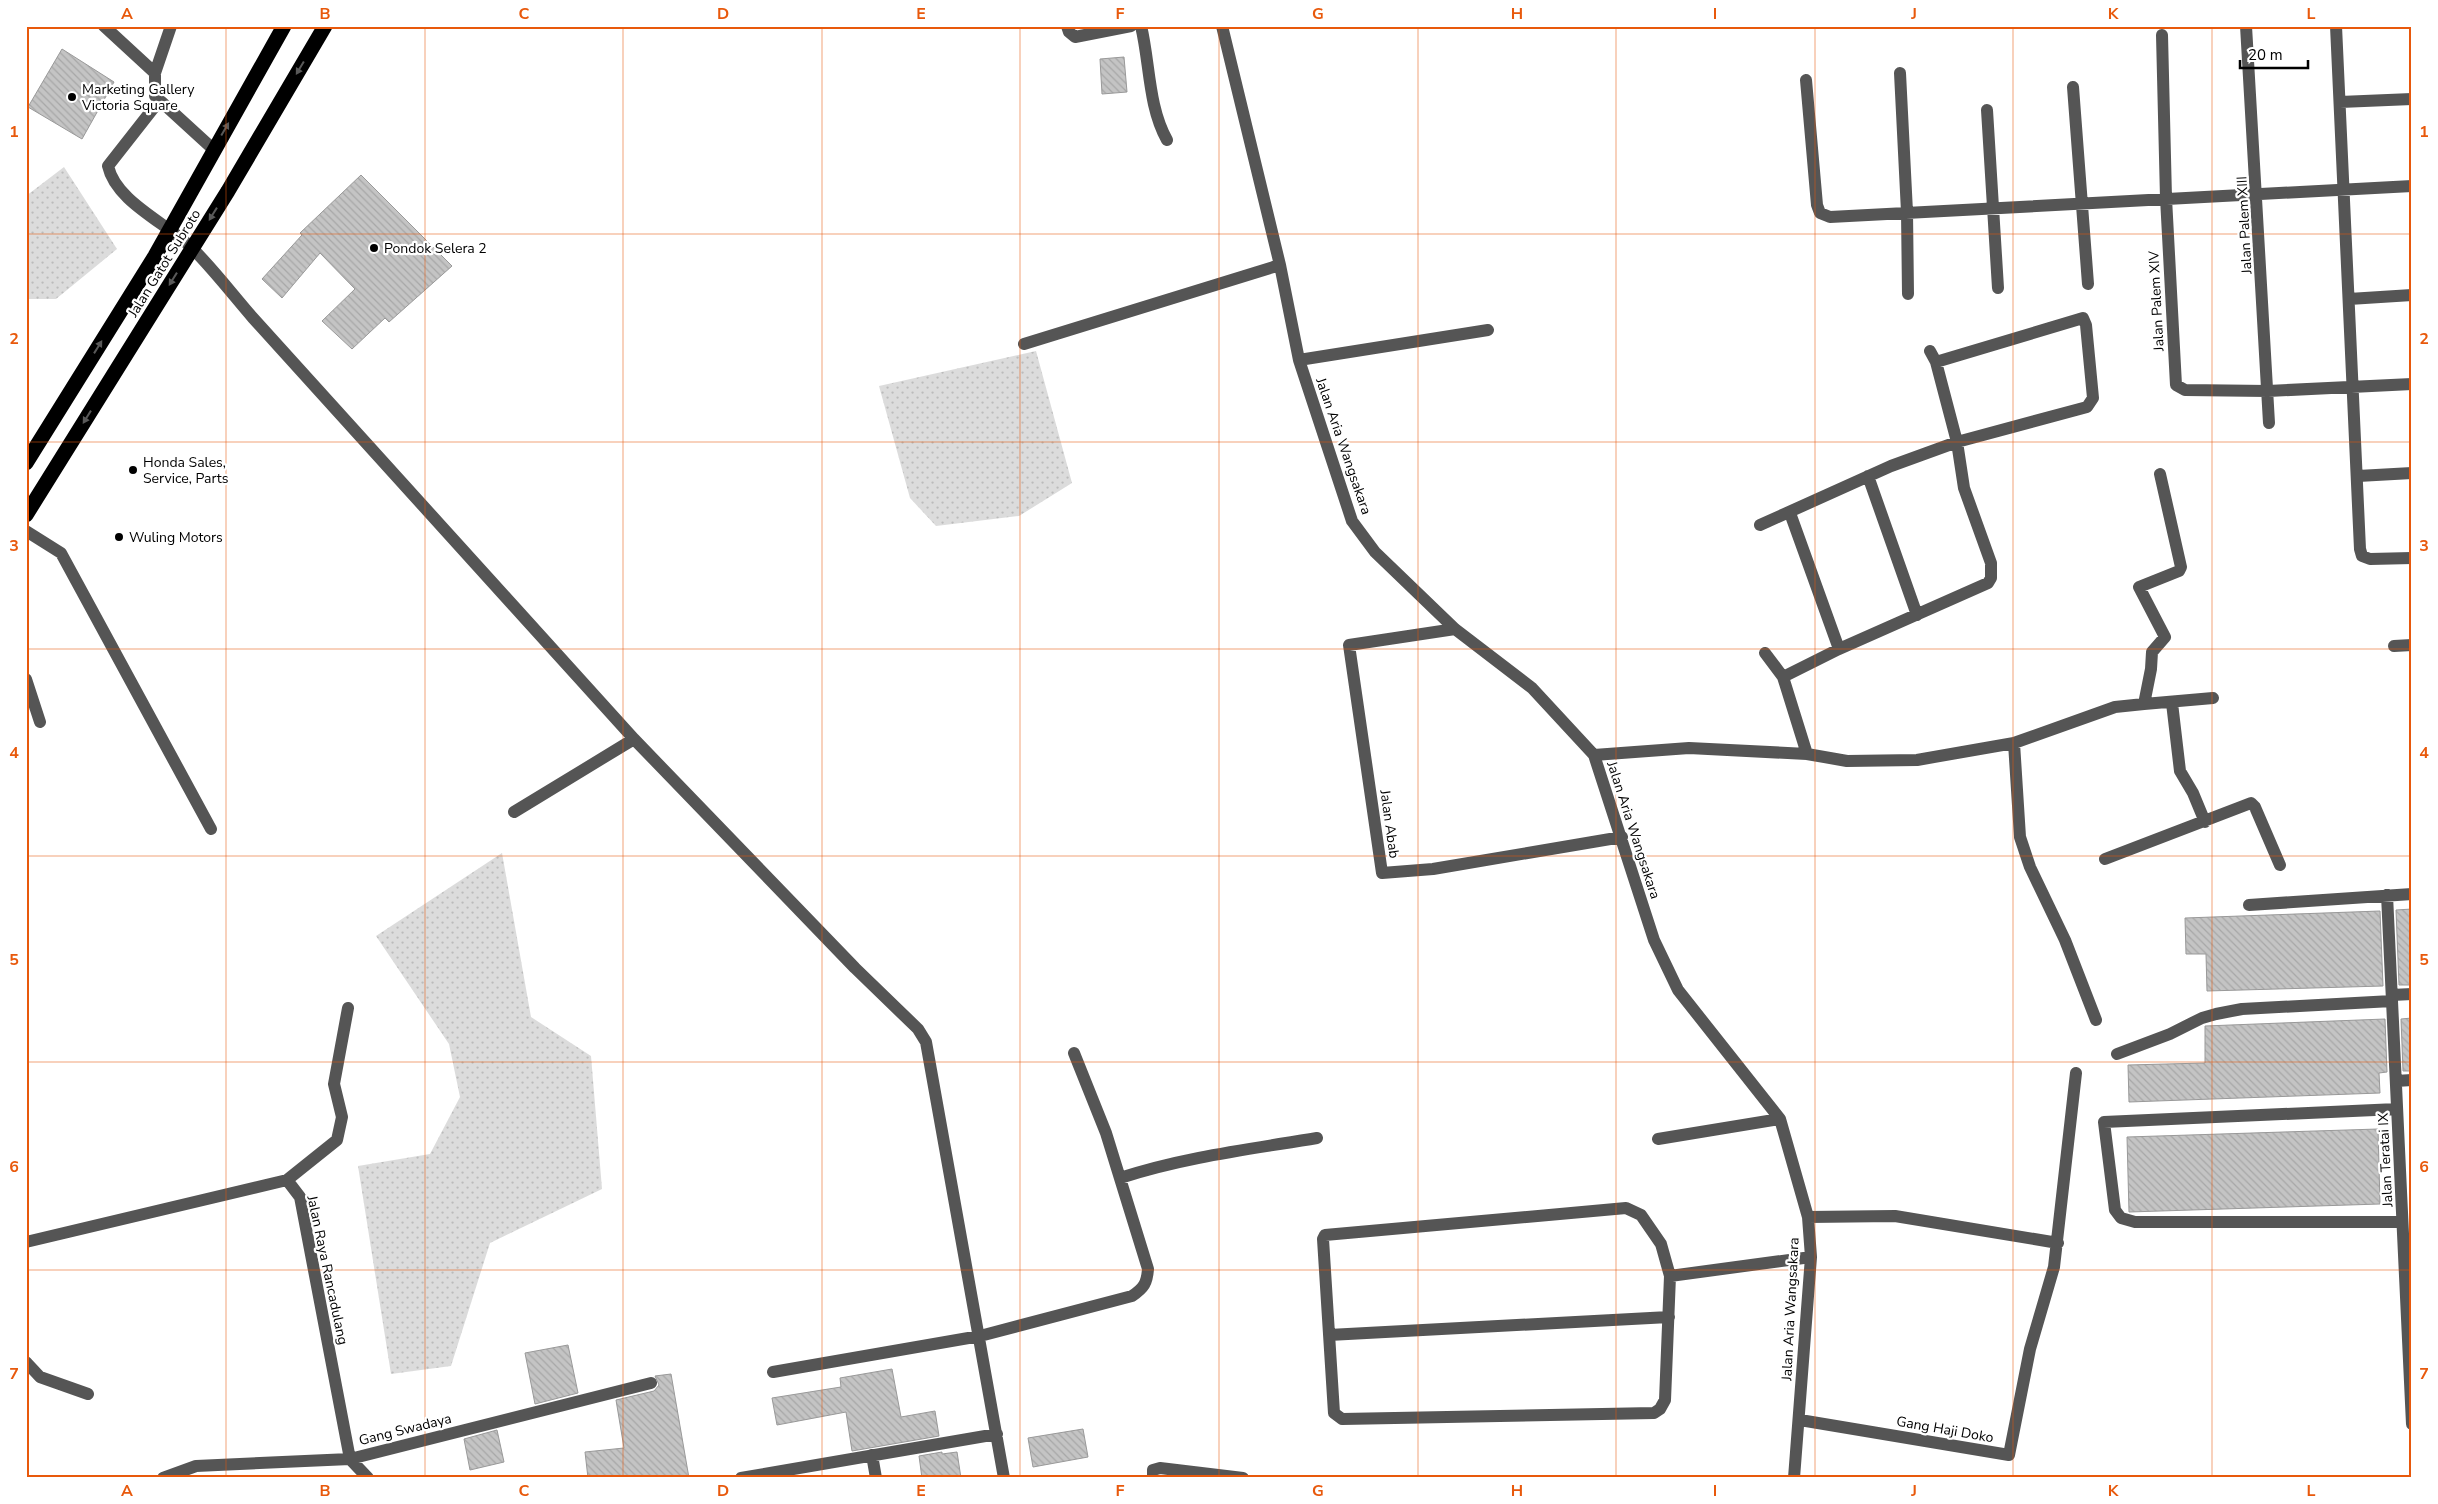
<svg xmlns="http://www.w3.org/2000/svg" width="2438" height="1504" font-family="'Nunito Sans',sans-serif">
<defs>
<pattern id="grass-dots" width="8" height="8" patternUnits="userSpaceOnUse" patternTransform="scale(1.25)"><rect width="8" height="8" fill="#dcdcdc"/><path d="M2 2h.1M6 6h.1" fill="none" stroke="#bbb" stroke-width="1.8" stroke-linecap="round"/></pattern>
<pattern id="building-back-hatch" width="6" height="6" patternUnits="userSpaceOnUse" patternTransform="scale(1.25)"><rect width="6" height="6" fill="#c4c4c4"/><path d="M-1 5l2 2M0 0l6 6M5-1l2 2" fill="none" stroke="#a7a7a7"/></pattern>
</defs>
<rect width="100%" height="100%" fill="#fff"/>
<path fill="url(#grass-dots)" d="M64,167L117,249L56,299H26V196Z
M1036,351L1072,483L1019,516L936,526L910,498L879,386Z
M502,853L531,1017L591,1056L602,1189L490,1243L451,1366L391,1374L358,1166L430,1154L460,1097L449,1044L376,936Z"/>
<path fill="url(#building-back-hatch)" stroke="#999" d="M62,49L114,82L82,139L28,107Z
M1124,57L1127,92L1102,94L1100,59Z
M361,175L452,266L389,322L385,318L352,349L322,321L355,289L320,253L282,298L262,279L302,235L300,233Z
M2412,909V985H2399L2396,910Z
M2380,911L2383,986L2207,991L2206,954H2186L2185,918Z
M2412,1018V1071H2403L2401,1019Z
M2385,1019L2387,1072L2379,1073L2380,1093L2129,1102L2128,1065L2205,1063V1026Z
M2378,1129L2380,1204L2129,1212L2127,1137Z
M568,1345L578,1393L535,1404L525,1353Z
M892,1369L901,1417L935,1411L939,1436L852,1451L846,1412L777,1425L772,1398L841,1387L840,1378Z
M671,1374L689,1478H588L585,1452L624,1448L616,1400L654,1391L659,1385L655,1376Z
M1083,1429L1088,1457L1033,1467L1028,1438Z
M497,1430L504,1462L470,1470L464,1439Z
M942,1452V1454L957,1452L961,1478H922L919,1456Z"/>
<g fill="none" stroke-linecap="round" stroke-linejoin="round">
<path stroke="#555" stroke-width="12" d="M104,26L155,73
M171,26L155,73V96L213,149
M1067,26L1069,32L1075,37L1131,26
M1141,26C1150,63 1148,106 1167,140
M1222,26L1280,265L1299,360L1352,521L1375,552L1455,629L1532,688L1594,755L1654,940L1678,990L1780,1119L1808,1217L1811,1257L1794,1478
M2246,26L2269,423
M2336,26L2360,549L2362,556L2370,559L2412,558
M2162,35L2166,198L2176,385L2185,390L2268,391L2412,384
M1900,73L1907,212L1908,294
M1806,80L1817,205L1820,213L1830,217L2412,186
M2073,87L2088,284
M159,101L108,166C116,202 167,223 192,248C214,270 233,295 253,318L634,739L855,968L918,1029L926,1042L1004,1478
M2340,102L2412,99
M1987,110L1998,288
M2349,299L2412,295
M1024,344L1280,265
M1299,360L1488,330
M1868,476L1917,615
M2358,476L2412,473
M1790,513L1839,649
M1760,525L1891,466L1957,442L2087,407L2093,398L2086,325L2083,318L1936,362
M26,531L61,553L211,829
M1455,629L1349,645L1382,873L1433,869L1622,837
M2394,646L2412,645
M1765,653L1783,677L1807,754
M1783,677L1839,649L1988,583L1991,578V563L1964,488L1957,442L1936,362L1930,351
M26,679L40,722
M2172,703L2180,771L2193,793L2205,822
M2144,704L2213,698
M2014,743L2020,837L2030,867L2065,940L2096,1020
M1594,755L1689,748L1807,754L1847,761L1917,760L2014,743L2115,707L2144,704L2151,669L2152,652L2165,637L2139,587L2179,571L2181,567L2160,474
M514,812L634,739
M2105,859L2251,803L2255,807L2280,865
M2387,895L2412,1424
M2249,905L2412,894
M2392,995L2412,994
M2117,1054L2170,1034L2202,1018L2216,1014L2242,1009L2392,1001
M2396,1081L2412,1080
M2397,1109L2104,1122L2115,1210L2121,1218L2135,1222H2402
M1658,1139L1780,1119
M1120,1178C1184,1157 1251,1149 1317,1138
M287,1180L337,1140L342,1117L334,1084L348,1008
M1808,1217L1895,1216L2058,1243
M26,1242L287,1180L300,1197L350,1459L368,1478
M1670,1276L1661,1244L1641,1215L1626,1208L1325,1235L1323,1239L1334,1413L1342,1419L1654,1413L1660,1409L1665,1400L1670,1276L1811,1257
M1329,1335L1669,1317
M26,1362L40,1377L88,1394
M773,1372L980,1336L1132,1296C1144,1288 1147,1283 1148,1269L1106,1133L1074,1053
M1800,1420L2009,1455L2030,1349L2054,1267L2076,1073
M872,1455L876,1478
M163,1478L196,1466L350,1459L651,1383
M741,1478L997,1434
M1153,1478V1470L1160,1468L1243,1478"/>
<path stroke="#000" stroke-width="15" d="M26,463L155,256L284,26
M26,515L228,191L325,26"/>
</g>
<defs><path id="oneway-solid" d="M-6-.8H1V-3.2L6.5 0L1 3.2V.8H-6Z" transform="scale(1.25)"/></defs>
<g fill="#595959">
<use href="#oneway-solid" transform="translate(300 68) rotate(121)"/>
<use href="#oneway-solid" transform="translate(225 129) rotate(-60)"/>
<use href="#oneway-solid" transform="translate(213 214) rotate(122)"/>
<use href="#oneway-solid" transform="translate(173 279) rotate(122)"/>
<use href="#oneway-solid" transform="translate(98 347) rotate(-58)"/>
<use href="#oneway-solid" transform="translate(87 417) rotate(122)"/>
</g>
<path fill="none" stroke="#e8590c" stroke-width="1" stroke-opacity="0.55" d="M226,26V1478M425,26V1478M623,26V1478M822,26V1478M1020,26V1478M1219,26V1478M1418,26V1478M1616,26V1478M1815,26V1478M2013,26V1478M2212,26V1478M26,234H2412M26,442H2412M26,649H2412M26,856H2412M26,1062H2412M26,1270H2412"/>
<g fill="#000" stroke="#fff" stroke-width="2">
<circle cx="72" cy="97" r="5"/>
<circle cx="374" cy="248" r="5"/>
<circle cx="133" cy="470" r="5"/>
<circle cx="119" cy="537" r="5"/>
</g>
<g text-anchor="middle" stroke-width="4.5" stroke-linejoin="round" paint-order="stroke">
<g font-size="14" fill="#000" stroke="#fff" text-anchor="start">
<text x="82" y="94">Marketing Gallery<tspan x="82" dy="16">Victoria Square</tspan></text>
<text x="384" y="253">Pondok Selera 2</text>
<text x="143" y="467">Honda Sales,<tspan x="143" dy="16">Service, Parts</tspan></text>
<text x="129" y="542">Wuling Motors</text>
</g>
<g font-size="14" fill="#000" stroke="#fff">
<text transform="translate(2244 225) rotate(-93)" y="5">Jalan Palem XIII</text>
<text transform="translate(164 263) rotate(-58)" y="5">Jalan Gatot Subroto</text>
<text transform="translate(2156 301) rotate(-93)" y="5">Jalan Palem XIV</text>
<text transform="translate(1344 446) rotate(71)" y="5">Jalan Aria Wangsakara</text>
<text transform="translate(1390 824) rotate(82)" y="5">Jalan Abab</text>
<text transform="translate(1634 830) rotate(72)" y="5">Jalan Aria Wangsakara</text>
<text transform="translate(2385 1160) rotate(-93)" y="5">Jalan Teratai IX</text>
<text transform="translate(328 1270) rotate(78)" y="5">Jalan Raya Rancadulang</text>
<text transform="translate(1790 1309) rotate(-87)" y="5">Jalan Aria Wangsakara</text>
<text transform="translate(405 1429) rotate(-14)" y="5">Gang Swadaya</text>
<text transform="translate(1945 1429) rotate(10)" y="5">Gang Haji Doko</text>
</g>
</g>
<rect width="2438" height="1504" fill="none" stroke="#ffffff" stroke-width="55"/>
<path d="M2240 60v8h68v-8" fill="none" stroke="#000000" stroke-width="2.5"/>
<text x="2248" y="60" font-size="15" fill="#000000" stroke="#ffffff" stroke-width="4" paint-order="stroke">20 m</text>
<rect x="28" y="28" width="2382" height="1448" fill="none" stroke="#e8590c" stroke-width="2"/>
<g font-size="16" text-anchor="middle" font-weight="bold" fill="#e8590c">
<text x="127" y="19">A</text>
<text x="325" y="19">B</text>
<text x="524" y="19">C</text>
<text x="723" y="19">D</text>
<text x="921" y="19">E</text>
<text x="1120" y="19">F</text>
<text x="1318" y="19">G</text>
<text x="1517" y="19">H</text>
<text x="1715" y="19">I</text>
<text x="1914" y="19">J</text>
<text x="2113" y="19">K</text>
<text x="2311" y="19">L</text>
<text x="14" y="137">1</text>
<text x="2424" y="137">1</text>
<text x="14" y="344">2</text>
<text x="2424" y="344">2</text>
<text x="14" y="551">3</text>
<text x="2424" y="551">3</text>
<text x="14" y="758">4</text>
<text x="2424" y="758">4</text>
<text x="14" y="965">5</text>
<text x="2424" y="965">5</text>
<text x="14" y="1172">6</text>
<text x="2424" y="1172">6</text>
<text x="14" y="1379">7</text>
<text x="2424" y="1379">7</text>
<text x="127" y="1496">A</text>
<text x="325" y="1496">B</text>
<text x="524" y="1496">C</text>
<text x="723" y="1496">D</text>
<text x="921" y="1496">E</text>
<text x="1120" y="1496">F</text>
<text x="1318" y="1496">G</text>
<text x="1517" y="1496">H</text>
<text x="1715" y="1496">I</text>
<text x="1914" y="1496">J</text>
<text x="2113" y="1496">K</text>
<text x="2311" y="1496">L</text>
</g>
</svg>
